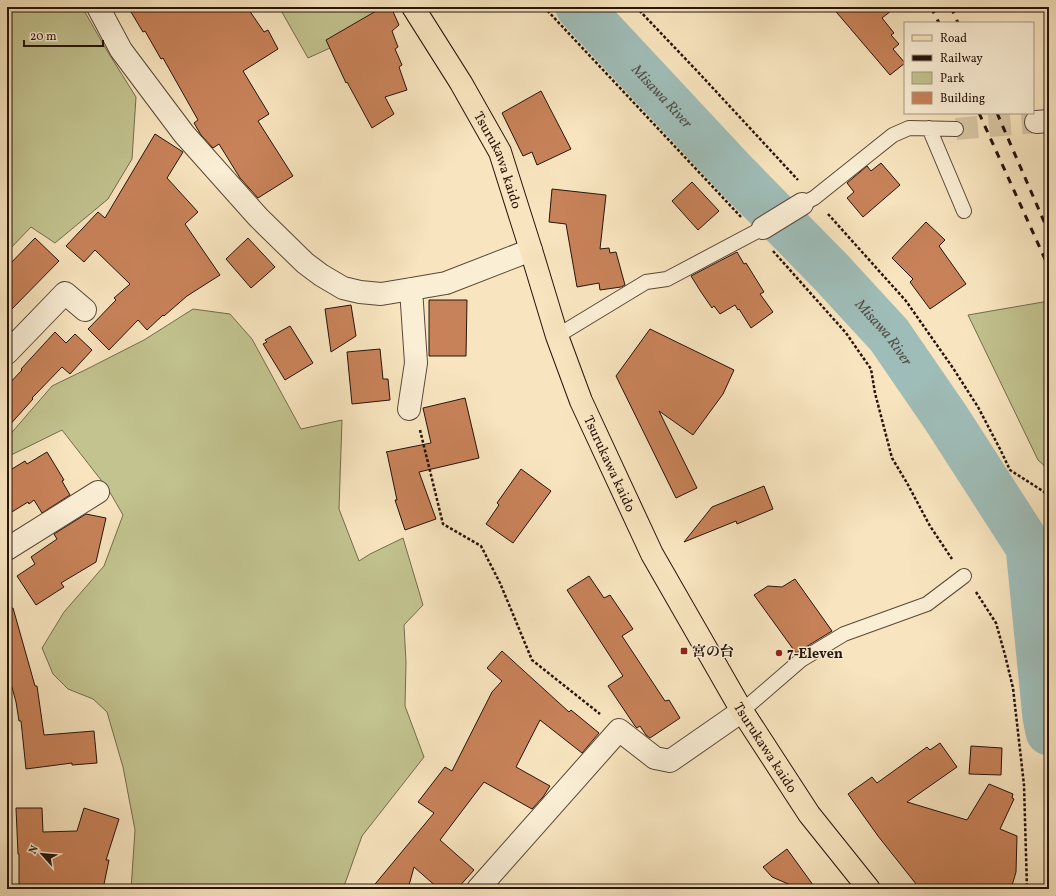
<svg xmlns="http://www.w3.org/2000/svg" width="1056" height="896" font-family="Vollkorn,'Noto Serif JP',serif">
<rect width="100%" height="100%" fill="#f8e5bf"/>
<filter id="stains"><feTurbulence type="fractalNoise" baseFrequency=".005" numOctaves="4"/><feColorMatrix values="0 0 0 0 .2 0 0 0 0 .09 0 0 0 0 .02 0 0 0 .5 -.17"/></filter>
<radialGradient id="worn" r=".72"><stop offset=".6" stop-color="#630" stop-opacity="0"/><stop offset="1" stop-color="#630" stop-opacity=".3"/></radialGradient>
<path fill="#c2c38f" stroke="#746c4d" d="M7,7H82L106,49L136,97L132,159L108,199L55,243L31,227L7,252Z
M279,7H388L394,19L308,58Z
M1049,301V470L1038,460L968,315Z
M193,309L230,314L252,339L301,429L342,420L339,509L359,561L370,554L403,538L423,605L404,625L406,662L405,706L424,757L362,836L343,889H131L135,830L123,767L107,712L93,699L68,689L53,674L42,648L64,612L104,566L123,515L108,489L62,430L7,457V438L52,386L87,369L144,340Z"/>
<g fill="none" stroke-linecap="round" stroke-linejoin="round">
<path stroke="#9fbdb8" stroke-width="47" id="s1" d="M579,7L735,174L831,272L889,335L946,418L1029,547L1046,717L1049,732"/>
</g>
<path fill="#c88259" stroke="#26140b" d="M128,7H247L264,32L268,30L278,49L243,71L269,114L258,121L293,176L258,198L240,178L219,144L213,148L201,135L194,123L198,120L163,58L161,59L145,31L143,32Z
M383,7H391L399,25L392,31L398,47L395,49L402,65L399,67L407,90L385,97L394,114L372,128L347,82L346,83L326,40Z
M832,7H896L882,18L894,33L891,35L899,44L893,49L905,63L890,75Z
M541,91L571,149L537,165L532,152L523,156L502,113Z
M155,134L183,152L167,178L198,212L185,224L220,275L187,296L164,316L163,315L147,330L138,320L109,350L88,329L116,300L114,298L130,284L95,250L84,262L66,246L98,212L105,218Z
M881,163L900,185L863,217L847,198L854,192L847,183L867,166L871,171Z
M692,182L719,211L698,230L672,201Z
M552,189L606,195L600,249L609,248L610,253L616,252L625,285L621,287L600,290L599,283L577,287L566,224L549,222Z
M926,222L945,240L939,246L966,284L930,309L910,282L913,279L892,258Z
M35,238L59,261L7,314V267Z
M248,238L275,267L251,288L226,259Z
M737,252L744,264L746,263L764,292L760,294L773,312L751,328L739,309L738,310L735,305L720,314L714,306L712,308L701,292L691,276Z
M429,300H467L466,356H429Z
M351,305L356,336L331,352L325,309Z
M290,326L313,363L285,380L263,344L267,342L265,340Z
M650,329L734,370L723,394L693,435L659,411L697,488L676,498L616,376Z
M55,332L66,343L75,334L92,350L70,374L62,367L32,398L33,399L7,428V386L22,370L21,369Z
M380,349L383,379H388L390,400L352,404L347,352Z
M465,398L479,458L419,472L436,519L405,530L395,500H397L387,453L386,452L431,443L423,408Z
M47,452L64,480L62,481L70,495L42,513L34,500L29,504L28,502L7,515V472L25,461L27,464Z
M521,469L551,491L513,543L486,524L499,505L497,503Z
M764,486L773,509L737,524L736,521L684,542L712,507Z
M86,514L106,518L96,562L61,583L64,587L36,605L17,576L35,564L31,557L57,539L54,534Z
M589,576L604,598L610,595L633,629L622,636L665,701L669,700L680,718L650,738L646,735L640,726L637,728L635,726L608,686L623,676L567,590Z
M795,579L832,631L796,653L754,595L768,586L782,587Z
M13,608L35,686H37L44,735L94,731L97,763L72,765V763L26,769L21,721H19L16,702L7,669V609Z
M502,651L569,712L571,710L599,733L582,753L540,720L516,767L550,786L543,797L532,809L484,782L440,840L474,870L457,889H439L414,867L408,889H371L434,813L418,802L445,767L452,771L492,692L502,681L487,668Z
M940,743L957,767L907,802L967,820L989,784L1013,794L1012,798L1014,799L1000,829L1017,836L1016,872L1011,889H920L878,836L848,794L872,777L877,783L927,747L930,750Z
M971,746L1002,748L1001,775L969,774Z
M16,808H42L43,832L77,831L84,808L119,819L106,860H109L103,889H19V854H18Z
M787,849L816,889H800L772,877L763,867Z"/>
<g fill="none" stroke-linecap="round" stroke-linejoin="round">
<path stroke="#d8c6a4" stroke-width="22" stroke-dasharray="22 11" stroke-linecap="butt" d="M956,129L1036,122"/>
<defs>
<path id="service" d="M929,128L964,211
M802,204L814,198L893,135L909,128L956,129
M557,336L646,282L667,279L763,228
M742,711L801,660L844,634L927,604L964,576"/>
<path id="minor" d="M98,7L121,50L184,134L258,217L305,263L321,275L343,288L360,292L381,294L411,289L446,283L531,250
M1036,122L1049,121
M763,228L802,204
M7,353L65,293L85,310
M409,409L416,363L411,289
M7,549L98,492
M478,889L619,730L655,758L670,761L742,711"/>
<g id="primary">
<path id="s2" d="M413,7L461,83L500,152L531,250L557,336L581,401L652,554L742,711L809,814L869,889"/>
</g>
</defs>
<use href="#service" stroke="#5a4838" stroke-width="16"/>
<use href="#minor" stroke="#5a4838" stroke-width="24"/>
<use href="#primary" stroke="#26140b" stroke-width="24"/>
<path stroke="#26140b" stroke-width="2.5" stroke-dasharray="3 2" stroke-linecap="butt" d="M544,7L741,217
M636,7L698,72L798,180
M828,214L906,301L953,368L978,407L1000,449L1010,470L1049,495
M773,251L846,333L871,369L875,393L892,458L907,483L930,526L952,559
M420,430L443,524L481,546L500,583L532,660L600,714
M976,592L996,623L1005,655L1013,688L1024,785L1027,889"/>
<use href="#service" stroke="#faeed5" stroke-width="14"/>
<use href="#minor" stroke="#faeed5" stroke-width="22"/>
<use href="#primary" stroke="#f8e5bf" stroke-width="22"/>
<path stroke="#26140b" stroke-width="3" stroke-dasharray="7 7" stroke-linecap="butt" d="M931,7L939,23
M951,7L958,23
M979,113L1049,268
M997,113L1049,233"/>
</g>
<g fill="#8f2418" stroke="#faeed5" stroke-width="1.5">
<rect x="680" y="647" width="8" height="8" rx="2"/>
<circle cx="779" cy="653" r="4"/>
</g>
<g text-anchor="middle" stroke-width="3" stroke-linejoin="round" paint-order="stroke">
<g font-size="14" fill="#26140b" stroke="#faeed5">
<text dy="5" stroke="none"><textPath href="#s2" startOffset="176">Tsurukawa kaido</textPath></text>
<text dy="5" stroke="none"><textPath href="#s2" startOffset="500">Tsurukawa kaido</textPath></text>
<text dy="5" stroke="none"><textPath href="#s2" startOffset="824">Tsurukawa kaido</textPath></text>
</g>
<g font-size="14" font-weight="bold" fill="#26140b" stroke="#faeed5" text-anchor="start">
<text x="692" y="656">宮の台</text>
<text x="787" y="658">7-Eleven</text>
</g>
<g font-size="15" font-style="italic" fill="#504f48" stroke="#faeed5">
<text dy="5" stroke="none"><textPath href="#s1" startOffset="122">Misawa River</textPath></text>
<text dy="5" stroke="none"><textPath href="#s1" startOffset="446">Misawa River</textPath></text>
</g>
</g>
<rect width="1056" height="896" fill="none" stroke="#f8e5bf" stroke-width="24"/>
<rect x="8" y="8" width="1040" height="880" fill="none" stroke="#26140b" stroke-width="2"/>
<rect x="12" y="12" width="1032" height="872" fill="none" stroke="#26140b"/>
<rect x="904" y="22" width="130" height="92" fill="#faeed5" stroke="#a59784"/>
<rect x="912" y="35" width="20" height="6" fill="#f8e5bf" stroke="#a59784"/>
<text x="940" y="42" font-size="12" fill="#26140b">Road</text>
<rect x="912" y="55" width="20" height="6" fill="#26140b" stroke="#a59784"/>
<text x="940" y="62" font-size="12" fill="#26140b">Railway</text>
<rect x="912" y="72" width="20" height="12" fill="#c2c38f" stroke="#a59784"/>
<text x="940" y="82" font-size="12" fill="#26140b">Park</text>
<rect x="912" y="92" width="20" height="12" fill="#c88259" stroke="#a59784"/>
<text x="940" y="102" font-size="12" fill="#26140b">Building</text>
<g transform="translate(42 854) rotate(297)" stroke="#faeed5" stroke-width="3" paint-order="stroke">
<path d="M0-3L7 15L0 10L-7 15Z" fill="#26140b"/>
<text y="-6" font-size="11" font-weight="bold" text-anchor="middle" fill="#26140b">N</text>
</g>
<path d="M24 40v6h79v-6" fill="none" stroke="#26140b" stroke-width="2"/>
<text x="30" y="40" font-size="12" fill="#26140b" stroke="#faeed5" stroke-width="3" paint-order="stroke">20 m</text>
<rect width="100%" height="100%" filter="url(#stains)"/>
<rect width="100%" height="100%" fill="url(#worn)"/>
</svg>
